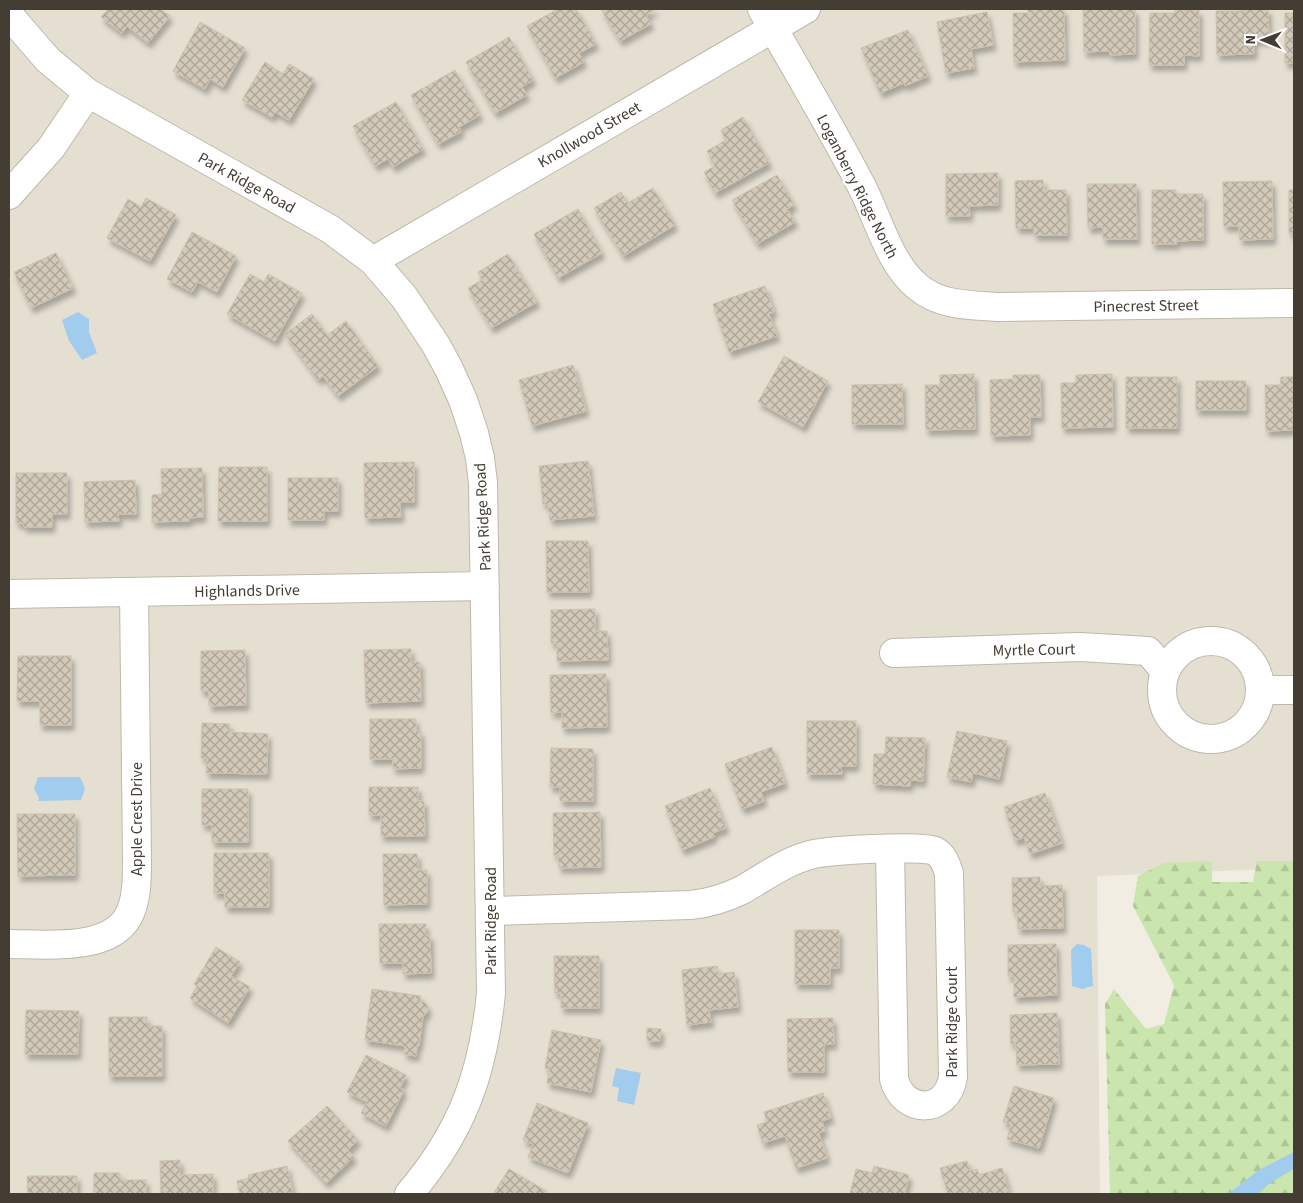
<svg xmlns="http://www.w3.org/2000/svg" width="1303" height="1203" font-family="'Source Sans 3',sans-serif">
<defs>
<pattern id="forest-firs" width="22" height="20" patternUnits="userSpaceOnUse" patternTransform="scale(1.25)"><rect width="22" height="20" fill="#cae5ad"/><path d="M5 1l3.5 6h-7zM16 11l3.5 6h-7z" fill="#afc595"/></pattern>
<pattern id="building-cross-hatch" width="8" height="8" patternUnits="userSpaceOnUse" patternTransform="scale(1.25)"><rect width="8" height="8" fill="#d2c9b9"/><path d="M0 0l8 8M0 8l8-8" fill="none" stroke="#aca497"/></pattern>
<filter id="shadow"><feDropShadow dx="3" dy="5.5" stdDeviation="2.5" flood-color="#0004"/></filter>
</defs>
<rect width="100%" height="100%" fill="#f1ede3"/>
<path fill="#e5dfd2" d="M9,9H1294V868L1097,876L1100,1194H9Z"/>
<path fill="url(#forest-firs)" d="M1212,861V882H1253L1257,861H1294V1194H1110L1105,1004L1114,989L1146,1029L1164,1024L1174,985L1133,906L1138,876L1164,863Z"/>
<path fill="#a1cced" d="M78,312L89,319V332L97,353L82,360L69,341L62,320Z
M38,777H80C86,791 86,786 81,800L38,801L39,798L34,789Z
M1077,944L1084,945L1091,949L1093,986L1082,989L1072,986L1071,950Z
M616,1068L641,1073L634,1105L617,1101L619,1088L612,1086Z
M1294,1152V1169L1270,1183L1258,1194H1208H1228L1259,1170Z"/>
<path fill="url(#building-cross-hatch)" stroke="#cdc1ad" filter="url(#shadow)" d="M108,9H160L170,16L148,43L127,26L122,33L101,17Z
M558,9H576L596,44L579,53L584,62L555,78L527,26Z
M601,9H656L646,15L651,24L620,41Z
M1028,9H1064L1065,60L1014,62L1013,13H1028Z
M1083,9H1135V54L1110,55V51L1084,52Z
M1242,9H1268L1269,40H1254V54L1217,55L1216,11H1242Z
M1175,10H1199V56L1184,55V65H1149L1150,13H1175Z
M987,12L993,45L971,49L974,68L946,73L937,22Z
M1285,13H1294V63H1285Z
M200,22L245,48L223,87L210,79L205,89L173,71Z
M908,30L928,76L905,86L904,83L880,93L861,48Z
M509,37L533,80L522,87L527,95L495,113L466,62Z
M265,62L283,74L289,64L314,79L289,120L275,112L272,117L242,100Z
M455,70L480,115L459,127L461,132L438,144L411,95Z
M396,102L423,149L393,167L388,159L375,166L353,126Z
M743,117L769,163L715,193L704,172L715,166L707,151L726,140L721,130Z
M998,173V205L969,206L970,216H946V174Z
M777,175L794,205L787,209L795,222L757,244L732,200Z
M1043,180L1044,190H1066L1067,235H1034V228H1016L1015,181Z
M1272,181L1273,239L1240,240L1239,226H1224L1223,182Z
M1087,184H1136L1137,239H1103V227L1088,228Z
M653,188L675,225L623,256L594,208L621,192L628,203Z
M1152,190H1176V194H1203V240L1176,241L1177,244H1152Z
M1289,190H1294V233H1289Z
M146,198L176,215L150,261L107,238L128,199L141,207Z
M578,209L602,253L558,278L534,234Z
M192,232L236,256L217,292L198,282L192,292L167,279Z
M56,253L73,288L31,308L14,272Z
M508,254L537,302L491,328L468,288L482,280L478,272Z
M250,274L264,282L268,274L302,293L275,341L227,314Z
M765,286L774,312L769,314L777,336L729,352L713,304Z
M312,314L327,335L346,321L378,366L338,396L323,376L318,380L285,334Z
M784,356L828,381L803,427L758,402Z
M573,365L586,411L532,426L519,380Z
M974,374L975,429L926,430L925,385H940V375Z
M1112,374L1113,427L1062,428L1061,383H1076V375Z
M1013,375H1040L1041,417H1030V435L991,436L990,380L1013,379Z
M1126,377H1177V428H1126Z
M1281,377H1294V430L1266,431L1265,385H1280Z
M1196,381H1246V410H1196Z
M902,384L903,424H852V385Z
M588,461L594,516L550,520L548,504H543L539,466Z
M414,462V502H400L401,517L365,518L364,463Z
M219,467H267V521H218Z
M202,468L203,517L189,518V521L152,522V495L162,494L161,469Z
M16,473H67V514H52V527H24L23,523H16Z
M288,478H338V511H324V520H288Z
M135,480L136,514H118L119,521L85,522L84,482Z
M546,541H588L589,592H547Z
M595,609V631H607L608,660L557,661V643H551V610Z
M411,649V662H420L421,701L366,703L364,650Z
M245,650L246,705L209,706V691H201V651Z
M18,656H71V725H40V701H17Z
M606,674L607,727L562,728V712L551,713L550,675Z
M370,719H416V731H421V768L393,769V759H370Z
M807,721H856V766H841L842,774H807Z
M202,723L230,724L229,732L268,734L267,774L206,773L207,758H201Z
M957,731L1007,741L999,779L973,773L971,782L947,777Z
M886,737L925,738L923,781L910,780V786L873,784L874,754H885Z
M772,747L785,783L761,792L764,801L742,809L725,764Z
M551,748L593,749V801H560V787H550Z
M369,787H418V801H424L425,836H381V815H369Z
M710,788L726,828L713,833L714,837L682,850L665,806Z
M202,789H248V842H212V825H202Z
M1045,793L1062,843L1030,854L1024,837L1015,841L1004,807Z
M600,812L601,867L559,868L558,855H554L553,813Z
M17,814H75V875L18,876Z
M214,853H269V907H225V893H214Z
M383,854H417L418,870H427V904L384,905Z
M1040,877V886L1062,885L1063,928L1018,929L1017,912H1013L1012,878Z
M379,924H426L425,935H430L431,973L403,974V963H380Z
M795,930H839V968H830V984H795Z
M1056,944L1057,995L1014,997V976H1008V945Z
M216,947L240,962L231,976L250,987L228,1023L190,998L197,986L194,984Z
M554,956H599V1008H561V993H555Z
M717,966L718,974L734,972L738,1007L709,1010L711,1022L687,1025L682,970Z
M372,989L421,996L420,1002H425L428,1007L427,1013L423,1016L419,1046H417L416,1056L404,1054L405,1046L365,1040Z
M26,1010L79,1011L78,1054H25Z
M1057,1013L1059,1064L1017,1065L1016,1044H1011L1010,1015Z
M109,1017H147V1026H162V1076H109Z
M833,1018L834,1044H824V1072H788L787,1019Z
M647,1028L661,1029L660,1041H647Z
M552,1030L601,1040L591,1092L547,1083L550,1069L545,1068Z
M366,1055L406,1075L400,1088L404,1090L386,1126L361,1113L367,1102L347,1092Z
M1014,1086L1054,1098L1039,1148L1007,1139L1011,1124L1003,1122Z
M823,1093L831,1118L822,1121L825,1131L819,1133L827,1158L796,1168L785,1136L763,1143L757,1125L767,1122L764,1112Z
M537,1103L588,1123L568,1173L528,1157L533,1144L523,1140Z
M327,1106L358,1140L348,1150L354,1157L326,1183L288,1141Z
M180,1160V1175L213,1174V1194H161L160,1161Z
M967,1161L970,1171L977,1169L979,1175L1002,1168L1010,1194H948L940,1168Z
M287,1166L293,1194H240L237,1181L249,1178L248,1175Z
M874,1166L909,1175L905,1194H850L856,1169L872,1173Z
M509,1169L546,1191L544,1194H493Z
M94,1173H120V1180H146V1194H94Z
M27,1176H77V1194H28Z"/>
<g fill="none" stroke-linecap="round" stroke-linejoin="round">
<defs>
<path id="minor" d="M762,9C795,67 830,125 861,185C878,217 889,264 918,287C940,306 971,305 998,307L1294,303
M9,15L48,60L88,93L330,229L373,261L404,297L436,345L449,369L463,400L474,433L480,458L483,483L491,993C483,1074 462,1132 409,1194
M9,195L51,148L88,93
M373,261L806,9
M9,594L485,586
M1162 690a49 49 0 1 1 98 0a49 49 0 1 1-98 0Z
M894,653L1080,647L1148,651L1165,671
M1261,690H1294
M491,911L691,905C709,903 726,898 742,890C765,877 784,862 810,855C824,850 924,845 935,851C943,855 946,864 949,873L953,1077C947,1115 903,1114 894,1079L890,849
M9,944C43,944 108,952 128,917C137,901 137,879 137,860L134,592"/>
</defs>
<use href="#minor" stroke="#bfb8aa" stroke-width="30"/>
<use href="#minor" stroke="#fff" stroke-width="28"/>
</g>
<g text-anchor="middle" stroke-width="5" stroke-linejoin="round" paint-order="stroke">
<g font-size="16" fill="#433d34" stroke="#fff">
<text transform="translate(589 134) rotate(-30)" y="6">Knollwood Street</text>
<text transform="translate(247 182) rotate(29)" y="6">Park Ridge Road</text>
<text transform="translate(858 186) rotate(63)" y="6">Loganberry Ridge North</text>
<text transform="translate(1146 305) rotate(-1)" y="6">Pinecrest Street</text>
<text transform="translate(482 517) rotate(-93)" y="6">Park Ridge Road</text>
<text transform="translate(247 590) rotate(-1)" y="6">Highlands Drive</text>
<text transform="translate(1034 649) rotate(-1)" y="6">Myrtle Court</text>
<text transform="translate(136 819) rotate(-90)" y="6">Apple Crest Drive</text>
<text transform="translate(490 921) rotate(-90)" y="6">Park Ridge Road</text>
<text transform="translate(951 1022) rotate(-90)" y="6">Park Ridge Court</text>
</g>
</g>
<rect width="1303" height="1203" fill="none" stroke="#433d34" stroke-width="20"/>
<g transform="translate(1263 40) rotate(271)" stroke="#ffffff" stroke-width="4" paint-order="stroke">
<path d="M0-4L9 19L0 12L-9 19Z" fill="#433d34"/>
<text y="-8" font-size="14" font-weight="bold" text-anchor="middle" fill="#433d34">N</text>
</g>
</svg>
